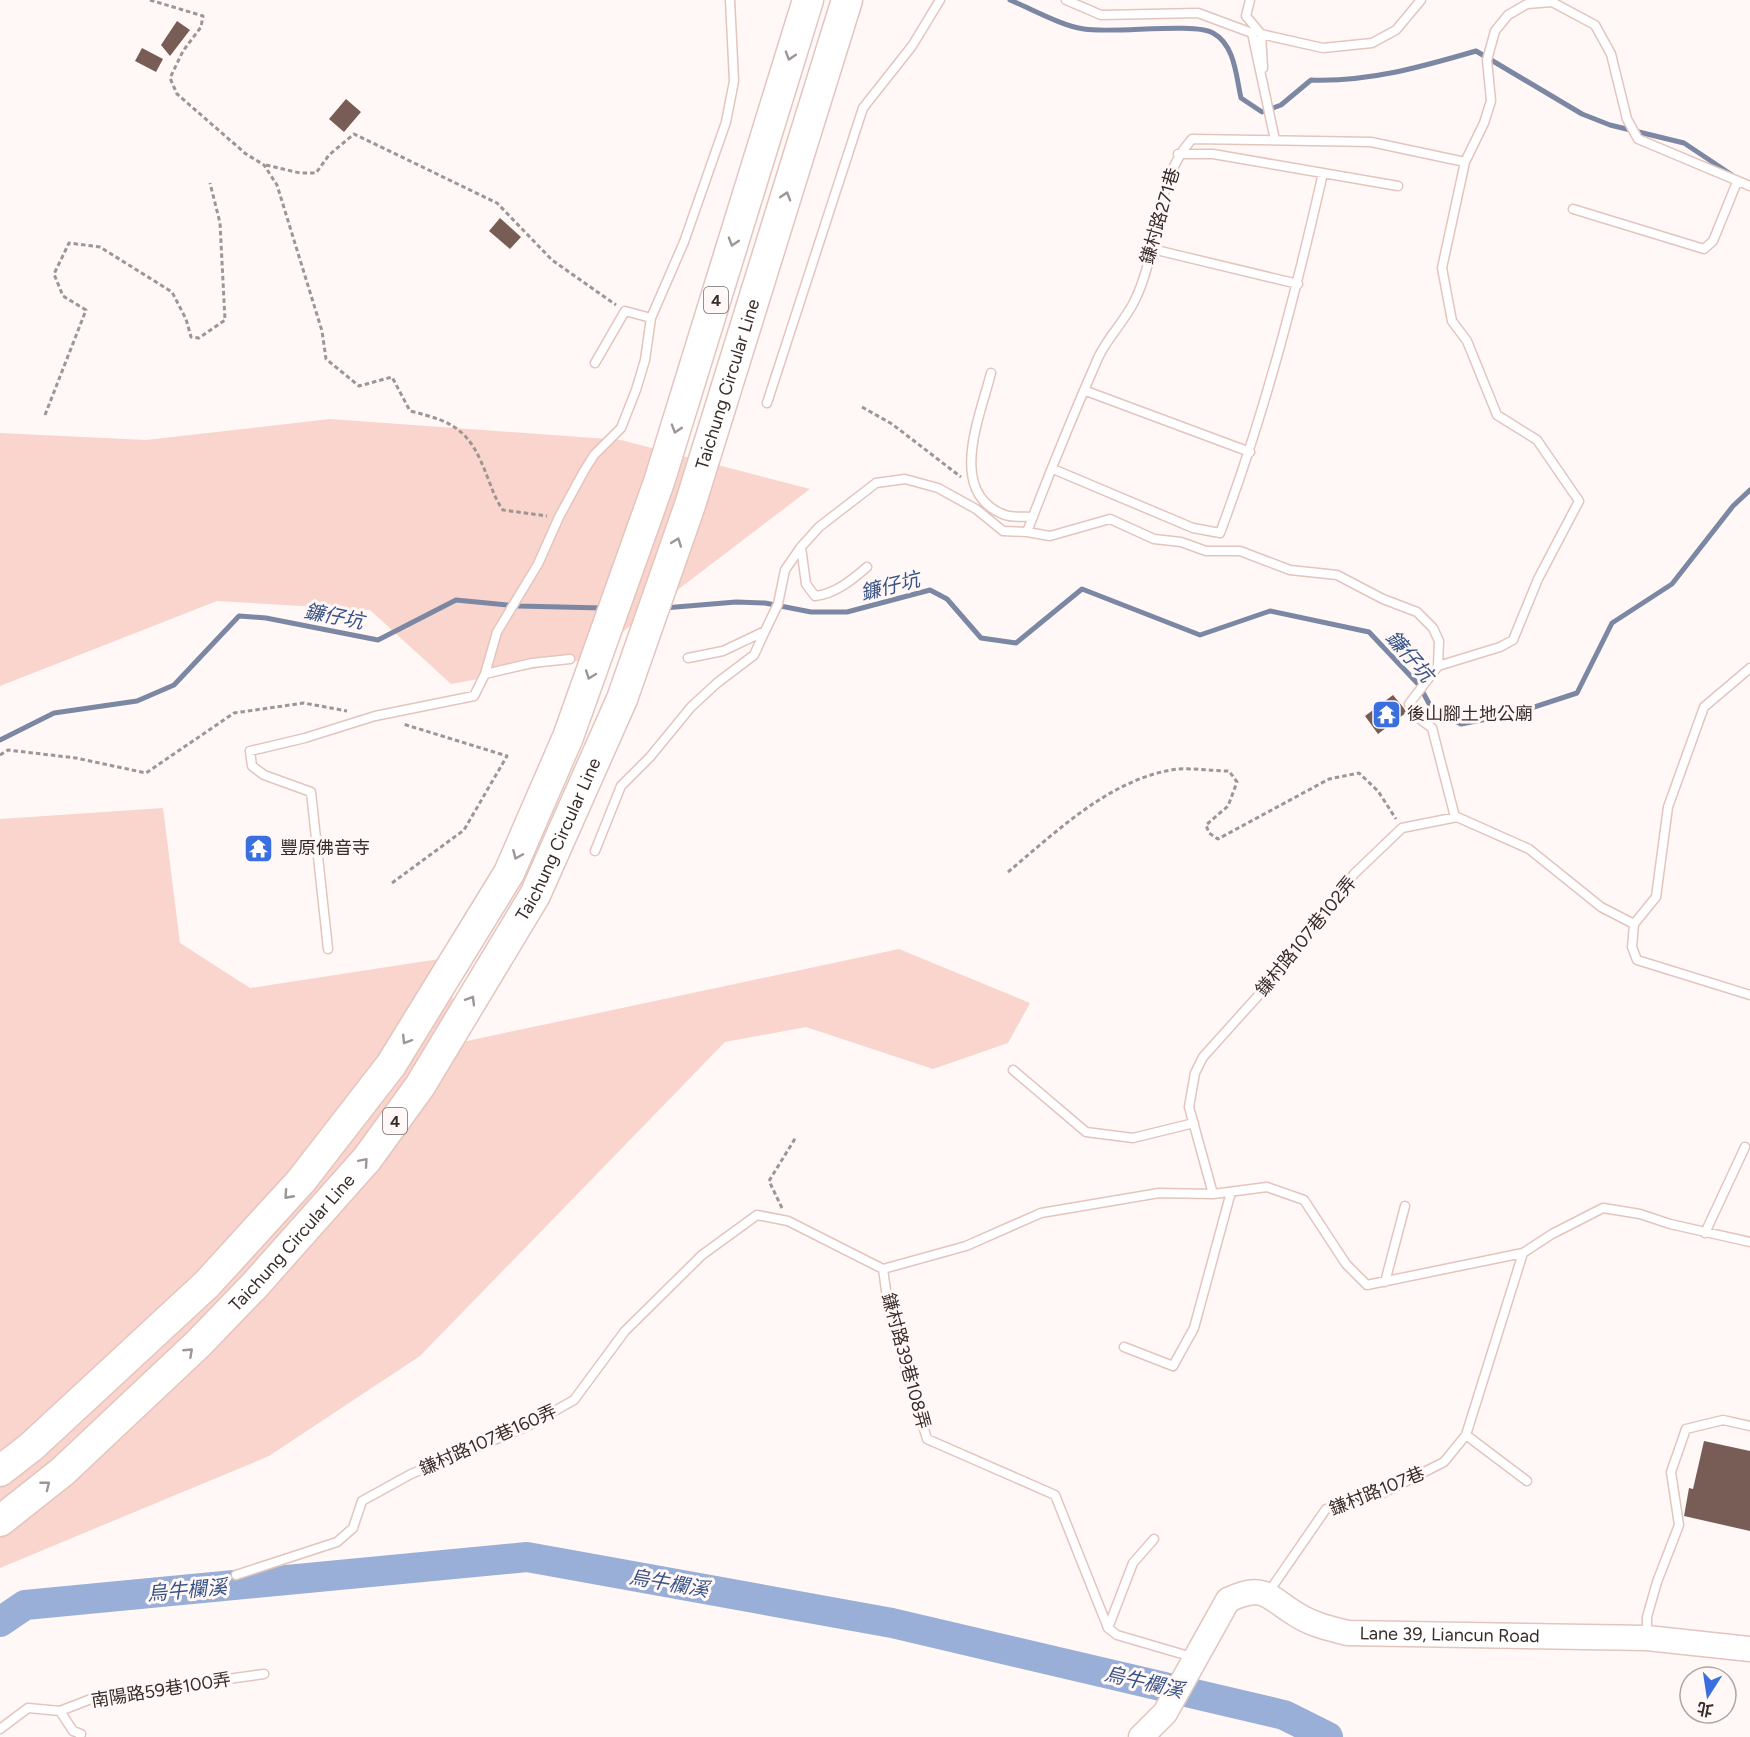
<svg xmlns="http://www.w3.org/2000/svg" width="1750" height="1737" font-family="Figtree,'Noto Sans TC',sans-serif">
<rect width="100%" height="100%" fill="#fff8f7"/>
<path fill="#f9d5cd" d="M330,419L621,440L810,489L587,659L451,684L370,610L217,601L0,686V433L146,440Z
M163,808L180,943L250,988L452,957L453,1044L899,949L1030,1003L1008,1043L933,1069L806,1027L725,1042L420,1356L269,1456L0,1568V819Z"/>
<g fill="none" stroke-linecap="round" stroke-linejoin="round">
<path stroke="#7c88a3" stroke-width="5" d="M1010,0C1032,9 1062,26 1084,29C1113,34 1194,22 1213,33C1235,45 1236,76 1241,98L1262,112L1281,105L1311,80C1369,82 1421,67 1476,51L1582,114L1610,125L1684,143L1732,175
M664,608L736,602L765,603L811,612H847L930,590L947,599L981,638L1016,643L1082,589L1200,635L1270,611L1369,632L1419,685L1432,709L1461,724L1513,714L1577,693L1612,623L1672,584L1733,506L1750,490
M0,740L54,713L137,701L174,685L239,616L266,618L378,640L456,600L518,606L603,608"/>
<path stroke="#99afd7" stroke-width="30" d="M0,1622L25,1605L527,1557L892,1623L1284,1715L1328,1737"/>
</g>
<path fill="#775d56" d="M177,21L190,30L170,56L161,45Z
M142,48L163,59L156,72L135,61Z
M346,99L361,112L344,132L329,119Z
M500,218L521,237L510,249L489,231Z
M1393,695L1407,712L1378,734L1365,716Z
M1704,1441L1750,1451V1531L1684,1516L1689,1488L1693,1489Z"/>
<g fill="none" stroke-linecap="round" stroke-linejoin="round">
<defs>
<path id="lane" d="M1066,0L1101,15L1198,13L1252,33L1275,140
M1250,0L1246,16L1261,34L1323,48L1372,43L1396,30L1421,0
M1261,34L1263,68
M1178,154H1213L1398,186
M1573,209L1704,249L1713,241L1737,182
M1152,249L1298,284
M595,363L625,311L651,318
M991,373C980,417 946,493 1005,515C1013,518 1024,516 1033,517
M1086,391L1250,452
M767,403L863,108L912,46L940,0
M1053,469L1193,528L1220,533C1264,416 1295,296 1323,173
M1027,532L1050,536L1110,519L1154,539L1181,542L1206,551H1240L1290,570L1337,575L1383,599L1417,612L1433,628L1439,641L1438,666L1409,704L1420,719L1432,728L1455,817
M801,547L806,584L815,596C835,594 852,580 867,567
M688,658L723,651L765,631L778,604L785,570L801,547L819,527L876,483L905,479L938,488L976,509L1003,531L1027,532C1049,474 1073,415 1098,358C1107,338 1125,321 1135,300C1160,249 1153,182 1192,139L1371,142L1465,162L1484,123L1491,101L1487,60L1495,31L1508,15L1527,4L1552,2L1595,25L1611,54L1627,119L1638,139L1750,186
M1438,666L1500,647L1513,640L1538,579L1579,501L1537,440L1497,415L1467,341L1452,321L1442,268L1465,162
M1750,668L1704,707L1668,807L1656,897L1634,924L1632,947L1637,960L1750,995
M485,674L497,632L538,564L559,517L584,471L594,455L621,428L636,390L645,360L651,318L684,242L726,122L734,81L730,0
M595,851L621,786L650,757L691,707L717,683L754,655L765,631
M328,949L311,792L264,775L252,766L250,751L305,738L375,716L474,696L485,674L532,663L570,659
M1013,1070L1086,1132L1133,1138L1194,1123
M1213,1194L1189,1107L1195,1073L1203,1057L1257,997L1313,922L1330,907L1354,874L1402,828L1457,817L1529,849L1601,907L1634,924
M1705,1233L1745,1147
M883,1269L889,1312L927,1439L1055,1495L1108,1628L1117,1635L1192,1657
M1385,1282L1405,1206
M1124,1347L1173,1366L1194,1328L1231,1192
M1466,1435L1527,1481
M236,1575L337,1542L353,1528L362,1501L411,1474L526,1427L574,1400L625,1331L702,1255L757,1215L788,1221L883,1269L966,1246L1041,1213L1159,1193L1213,1194L1267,1187L1304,1200L1346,1264L1367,1285L1523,1253
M1268,1593L1326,1509L1383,1493L1444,1462L1466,1435L1523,1253L1552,1234L1603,1208L1640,1214L1670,1224L1750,1242
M1108,1628L1133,1563L1154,1539
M1647,1635V1617L1657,1582L1679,1525L1671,1472L1686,1429L1723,1420L1750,1426
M0,1729L28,1708L60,1711
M80,1737L81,1734L73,1731L60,1711L96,1697L264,1674"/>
<g id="secondary">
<path id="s1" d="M1141,1737L1165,1713L1228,1600C1265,1582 1268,1598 1299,1616C1314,1625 1331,1629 1348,1633L1647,1638L1750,1649"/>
</g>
<g id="highway">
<path d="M0,1471L31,1447L207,1284L301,1181L391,1065L509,873L568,737L659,482L808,0"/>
<path id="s2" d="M0,1521L62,1472L198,1344L255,1285L367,1159L420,1086L535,895L622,699L690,505L847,0"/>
</g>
</defs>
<use href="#lane" stroke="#e3c5bd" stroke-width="11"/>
<use href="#secondary" stroke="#e3c5bd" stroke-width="27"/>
<use href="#highway" stroke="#e3c5bd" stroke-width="33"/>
<path stroke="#9f9694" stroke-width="3" stroke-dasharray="4.5 3" stroke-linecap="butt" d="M150,0L203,16L201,27L183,51L170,78L177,94L246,154L264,165L277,185L322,331L326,359L359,386L392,377L410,411C456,422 470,431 487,476C492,488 495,499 503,510L547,516
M266,165L300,173H316L329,155L354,134L497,203L552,260L616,305
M862,407L892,424L961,477
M45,415L86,310L63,296L54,274L69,243L100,247L172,292L186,319L191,337L199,338L225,320L220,223L210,183
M0,755L8,750L76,758L146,773L234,713L304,703L347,711
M1008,872C1056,832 1112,777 1178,769C1194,768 1212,771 1229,771L1237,782L1228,806L1206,825L1209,833L1218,839L1329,779L1359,773L1378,791L1396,819
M392,883L464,830L507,756L403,724
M782,1208L769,1181L796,1137"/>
<use href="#lane" stroke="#fff" stroke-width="8"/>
<use href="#secondary" stroke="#fff" stroke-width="24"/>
<use href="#highway" stroke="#fff" stroke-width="30"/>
</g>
<defs><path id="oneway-chevron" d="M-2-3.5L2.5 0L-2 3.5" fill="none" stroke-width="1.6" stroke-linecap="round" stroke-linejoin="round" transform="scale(1.5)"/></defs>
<g stroke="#9c9694">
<use href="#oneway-chevron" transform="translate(790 56) rotate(107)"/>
<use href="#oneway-chevron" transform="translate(786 196) rotate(-73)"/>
<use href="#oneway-chevron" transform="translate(733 242) rotate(107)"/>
<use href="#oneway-chevron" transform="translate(676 429) rotate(107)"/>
<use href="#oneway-chevron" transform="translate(677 542) rotate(-70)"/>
<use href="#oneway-chevron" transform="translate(590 675) rotate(110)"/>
<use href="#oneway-chevron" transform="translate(517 855) rotate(113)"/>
<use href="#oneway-chevron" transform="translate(471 1000) rotate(-59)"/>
<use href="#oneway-chevron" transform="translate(406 1040) rotate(122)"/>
<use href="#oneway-chevron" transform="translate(364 1162) rotate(-49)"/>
<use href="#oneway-chevron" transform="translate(288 1195) rotate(132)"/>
<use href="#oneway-chevron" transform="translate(189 1352) rotate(-43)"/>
<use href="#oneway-chevron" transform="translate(46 1485) rotate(-38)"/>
</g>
<defs>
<symbol id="temple-square" viewBox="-11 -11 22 22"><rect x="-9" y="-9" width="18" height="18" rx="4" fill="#3a6fdf" stroke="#fff8f7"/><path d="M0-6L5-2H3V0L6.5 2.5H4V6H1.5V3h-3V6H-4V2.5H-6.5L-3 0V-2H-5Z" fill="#fff"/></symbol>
</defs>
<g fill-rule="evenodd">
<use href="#temple-square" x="1370" y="698" width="33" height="33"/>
<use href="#temple-square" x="242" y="832" width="33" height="33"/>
</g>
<g text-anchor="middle" stroke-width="6" stroke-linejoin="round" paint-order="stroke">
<g fill="#fff8f7" stroke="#746a68" stroke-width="1.5">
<rect x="704" y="287" width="24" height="26" rx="4.5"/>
<rect x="383" y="1108" width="24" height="26" rx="4.5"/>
</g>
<g font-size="16" font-weight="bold" fill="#392d2a">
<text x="716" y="306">4</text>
<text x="395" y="1127">4</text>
</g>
<g font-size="18" fill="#392d2a" stroke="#fff8f7">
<text transform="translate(1160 216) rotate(-74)" y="6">鎌村路271巷</text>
<text dy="6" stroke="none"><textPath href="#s2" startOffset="1376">Taichung Circular Line</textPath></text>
<text dy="6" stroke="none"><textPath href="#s2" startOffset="890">Taichung Circular Line</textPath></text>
<text transform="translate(1306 936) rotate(-51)" y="6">鎌村路107巷102弄</text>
<text dy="6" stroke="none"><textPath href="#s2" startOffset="404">Taichung Circular Line</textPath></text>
<text transform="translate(906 1361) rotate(75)" y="6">鎌村路39巷108弄</text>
<text transform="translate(488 1440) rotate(-24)" y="6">鎌村路107巷160弄</text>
<text transform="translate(1377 1491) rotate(-22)" y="6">鎌村路107巷</text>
<text dy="6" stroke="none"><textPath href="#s1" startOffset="396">Lane 39, Liancun Road</textPath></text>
<text transform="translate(161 1690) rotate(-9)" y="6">南陽路59巷100弄</text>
</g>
<g font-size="18" fill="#392d2a" stroke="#fff8f7" text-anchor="start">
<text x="1407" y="720">後山腳土地公廟</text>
<text x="280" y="854">豐原佛音寺</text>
</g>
<g font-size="20" font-style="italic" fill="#385387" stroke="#fff8f7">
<text transform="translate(890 586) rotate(-14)" y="7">鐮仔坑</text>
<text transform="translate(334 616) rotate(11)" y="7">鐮仔坑</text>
<text transform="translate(1410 656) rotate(49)" y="7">鐮仔坑</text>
<text transform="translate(669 1583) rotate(10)" y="7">烏牛欄溪</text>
<text transform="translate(187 1590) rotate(-5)" y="7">烏牛欄溪</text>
<text transform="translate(1144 1682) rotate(13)" y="7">烏牛欄溪</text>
</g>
</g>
<g transform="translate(1708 1695) rotate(192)"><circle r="28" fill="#fff8f7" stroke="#b0a7a5" stroke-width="1.5"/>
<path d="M0-4.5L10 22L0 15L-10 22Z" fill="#3a6fdf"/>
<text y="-9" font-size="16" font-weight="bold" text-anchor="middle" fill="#392d2a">北</text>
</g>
</svg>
